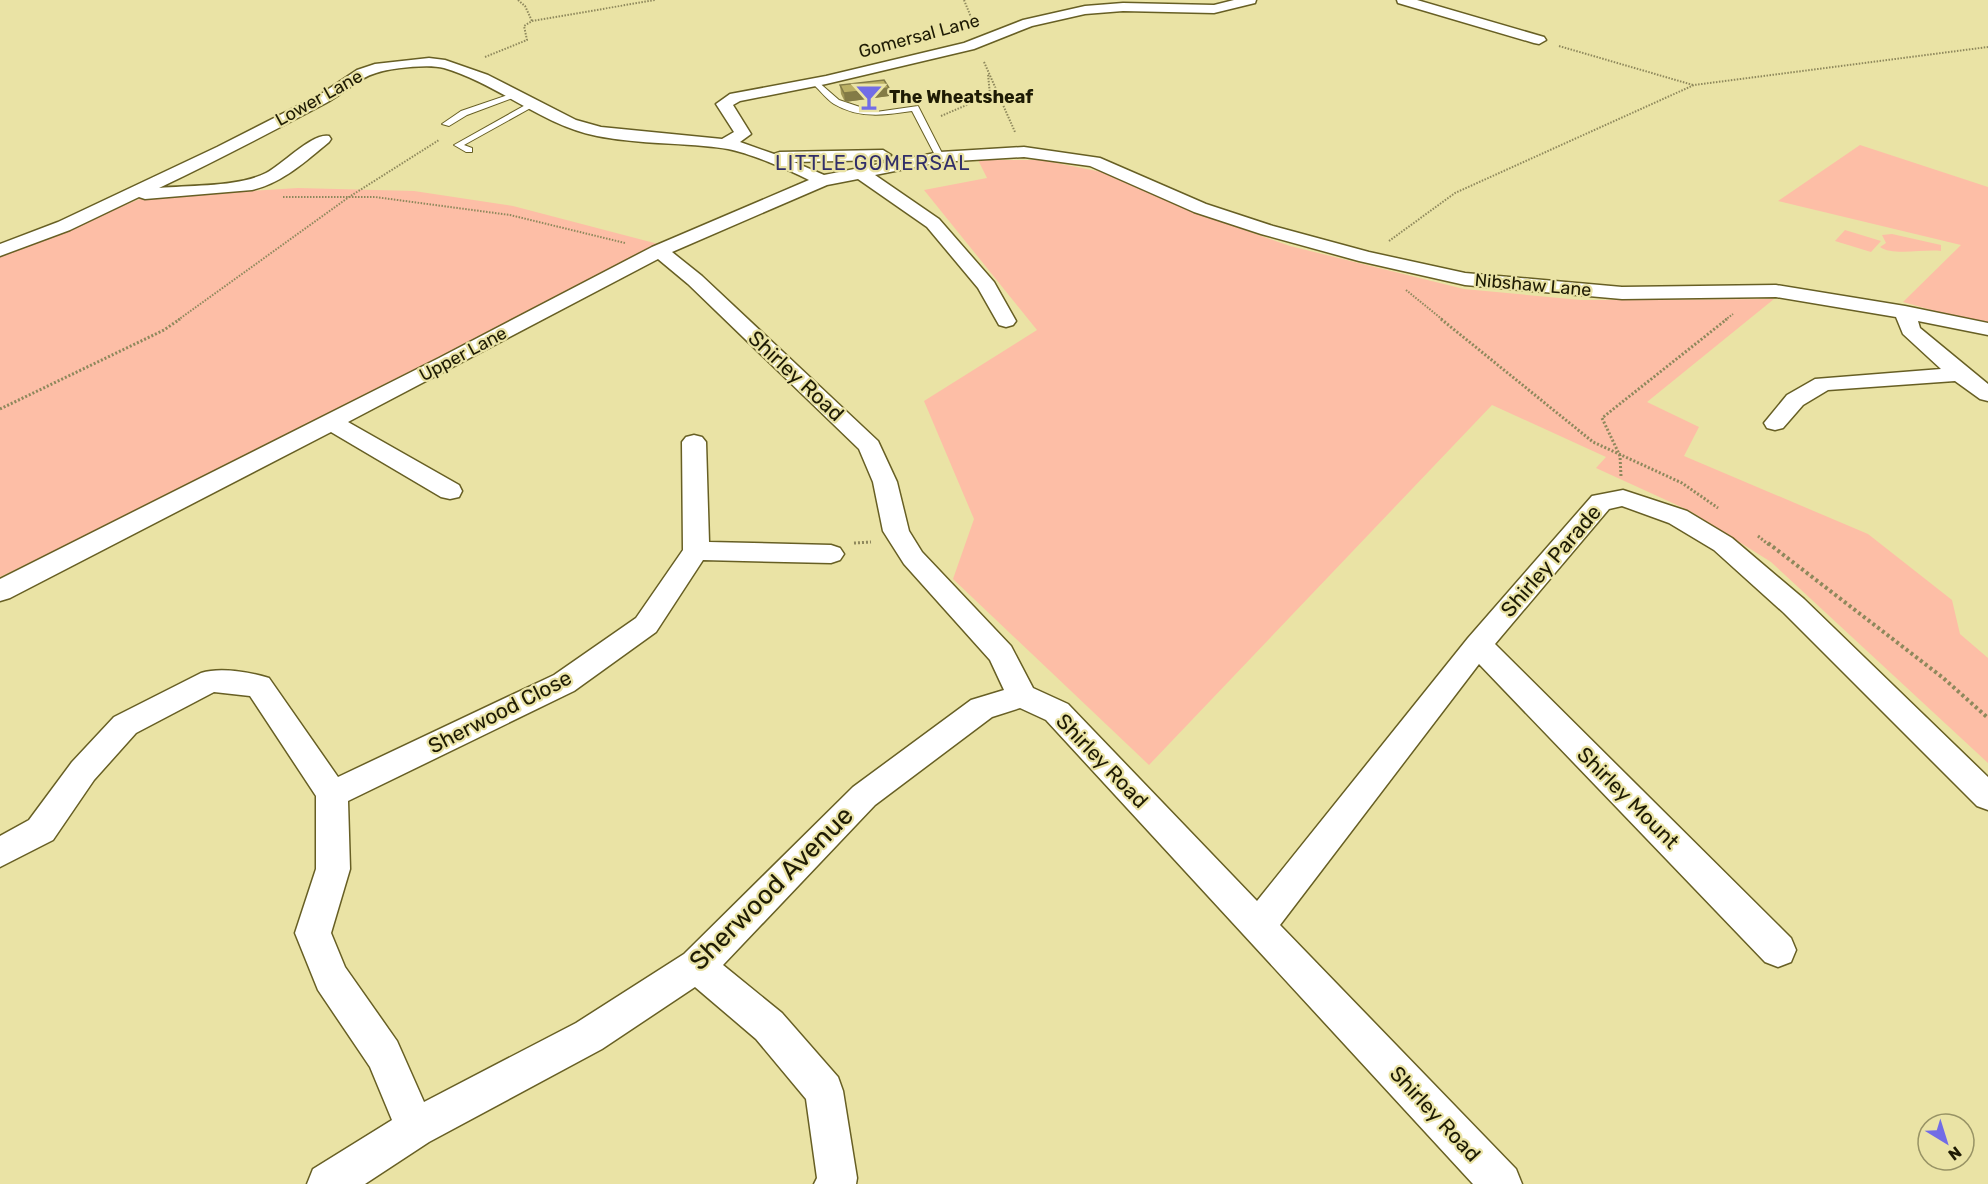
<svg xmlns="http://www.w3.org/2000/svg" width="1988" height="1184" font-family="Rubik,sans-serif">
<rect width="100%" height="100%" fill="#eae3a5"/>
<path fill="#fdbea6" d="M1860,145L1988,187V326L1903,302L1961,245L1778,201Z
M978,160H1041L1107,173L1191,211L1290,246L1464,289L1581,300L1774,299L1647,402L1699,427L1684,456L1868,534L1952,600L1960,634L1988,658V763L1771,562L1690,511L1596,468L1606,457L1492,405L1149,765L953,579L974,519L924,401L1037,330L924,190L987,178Z
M298,188L414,191L513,206L662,245L348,408L0,577V256L142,198Z
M1845,230L1881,241L1871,252L1835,241Z
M1892,234L1941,245V251C1924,249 1892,256 1880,247L1886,243L1882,235Z"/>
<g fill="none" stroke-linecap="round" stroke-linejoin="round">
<defs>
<path id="lane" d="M816,80L839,100L863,108L876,112L918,106L944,157L940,159L936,157L912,111C886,115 859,119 834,104C826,99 820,90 813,84L812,82Z
M511,94L518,96L467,115L449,126L442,124L461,111Z
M529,103L536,105L464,145L472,148V152H466L454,145Z"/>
<path id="street" d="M1234,0H1256L1255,3L1214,13L1123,11L1085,14L1032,26L974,49L826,84L740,101L733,105L751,134L740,142L774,154L780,152L883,150L891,155L883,160L794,162L824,175L940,152L1024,147L1100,158L1206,204L1273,226L1369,252L1465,273L1622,287L1776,285L1905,306L1988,323V335L1918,321L1920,328L1988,384V401L1980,399L1955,381L1828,390L1803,405L1783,428L1775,430L1767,428L1764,423L1787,395L1815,379L1941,369L1903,334L1896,317L1776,297L1622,299L1465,285L1359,261L1261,234L1194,212L1090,166L1024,157L940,162L875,175L939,219L994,282L1016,321L1013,325L1006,327L999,325L978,288L927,227L858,179L827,185L672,252L702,276L878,441L897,482L909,531L922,552L1011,646L1033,688L1068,704L1257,901L1468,638L1592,496L1623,490L1687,511L1732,538L1804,599L1988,777V810L1977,806L1784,613L1714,550L1669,523L1622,506L1609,509L1495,644L1791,938L1796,950L1791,962L1778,967L1765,962L1479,664L1280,925L1516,1169L1522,1184H1473L1046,720L1020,708L992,717L875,805L723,965L782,1013L838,1077L843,1091L857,1178L856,1184H814L817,1178L806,1099L756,1039L695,987L602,1049L429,1142L365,1184H307L313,1169L392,1120L370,1067L318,990L295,933L316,869V796L250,696L214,692L136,733L94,780L53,840L0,867V836L29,820L72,762L114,717L201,673C220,667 250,672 269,678L338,777L554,675L636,618L683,550L682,442L686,437L694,435L702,437L706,442L709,542L831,545L840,548L844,554L840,560L831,563L703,560L656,632L574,691L348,801L350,869L331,933L345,967L397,1041L424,1102L576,1023L684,954L853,787L971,700L1004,690L990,660L904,564L883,531L873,482L859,449L688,284L658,259L348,422L459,485L462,491L459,497L450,499L441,497L331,432L10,598L0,601V579L439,358L652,247L809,180C790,170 749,153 728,149C685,142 640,145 597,136C542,125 498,84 444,68C428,64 392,68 376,73C358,78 343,94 326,103C271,132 216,161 159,188C191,185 239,187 266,173C282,165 313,132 329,136L331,139L329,142C305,162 282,183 252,190L145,199L139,197L70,230L0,256V244L58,222L217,147L321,94L357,70L375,64L429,58L445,60L488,75L576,120L601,127L722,139L734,132L716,104L730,94L826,76L964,43L1023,20L1085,6L1123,3L1214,5Z
M1397,0H1417L1544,37L1546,40L1539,44L1534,43L1398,3Z"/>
</defs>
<use href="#lane" stroke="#675f24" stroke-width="2"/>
<use href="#street" stroke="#675f24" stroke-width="3"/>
<path stroke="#8e885c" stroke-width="2" stroke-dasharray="1.5 1.5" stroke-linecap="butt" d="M518,0L525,6L532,21
M964,0L973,22
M1559,46L1693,85
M485,57L527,40L524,26L532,21L655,0
M984,62L1015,132
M941,116L990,95L988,74
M283,197H375L510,215L625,243
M1389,241L1455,193L1694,85L1988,47
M1406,290L1443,320
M178,320L349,197L439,140
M1725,320L1733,314"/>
<path stroke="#8e885c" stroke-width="3" stroke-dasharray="2 2" stroke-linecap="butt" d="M1441,319L1593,442L1682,483L1718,508
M0,409L164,330L180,319
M1621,476L1620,456L1602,418L1727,319
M1758,536L1769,545
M854,543L871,542"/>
<path stroke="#8e885c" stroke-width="4" stroke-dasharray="3 3" stroke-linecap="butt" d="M1768,543L1942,677L1988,718"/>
<use href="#lane" fill="#fff" fill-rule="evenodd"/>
<use href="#street" fill="#fff" fill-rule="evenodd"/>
</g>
<path fill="#a19756" d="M840,85L889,88V96L845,102L841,94Z"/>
<path fill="#837b46" d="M889,88V96L845,102L844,93Z"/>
<path fill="#bbb064" stroke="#837b46" stroke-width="1.5" d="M884,80L889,88L844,93L840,85Z"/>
<defs>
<symbol id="bar-bare" viewBox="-9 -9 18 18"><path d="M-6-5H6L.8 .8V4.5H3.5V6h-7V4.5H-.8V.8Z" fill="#726ce6" stroke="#eae3a5" stroke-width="2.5" paint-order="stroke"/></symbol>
</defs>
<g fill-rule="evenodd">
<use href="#bar-bare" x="850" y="78" width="38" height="38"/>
</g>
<g text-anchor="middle" stroke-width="4.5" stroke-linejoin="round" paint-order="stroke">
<g font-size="18" fill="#1e1b04" stroke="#eae3a5">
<text transform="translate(919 36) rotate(-15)" y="6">Gomersal Lane</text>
<text transform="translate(319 98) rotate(-29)" y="6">Lower Lane</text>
<text transform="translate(1533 285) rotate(5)" y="6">Nibshaw Lane</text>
<text transform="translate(463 354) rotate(-28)" y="6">Upper Lane</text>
</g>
<g font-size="18" font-weight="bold" fill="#1e1b04" stroke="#eae3a5" text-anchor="start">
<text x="889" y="103">The Wheatsheaf</text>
</g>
<g font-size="20" letter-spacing="1.5" fill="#312e69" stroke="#eae3a5">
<text x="873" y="170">LITTLE GOMERSAL</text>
</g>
<g font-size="21" fill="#1e1b04" stroke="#eae3a5">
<text transform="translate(796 376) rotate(43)" y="7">Shirley Road</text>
<text transform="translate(1551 561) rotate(-49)" y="7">Shirley Parade</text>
<text transform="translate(500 712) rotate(-27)" y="7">Sherwood Close</text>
<text transform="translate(1102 761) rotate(46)" y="7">Shirley Road</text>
<text transform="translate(1628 798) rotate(45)" y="7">Shirley Mount</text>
<text transform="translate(1435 1114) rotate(47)" y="7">Shirley Road</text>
</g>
<g font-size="26" fill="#1e1b04" stroke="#eae3a5">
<text transform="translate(771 888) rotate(-45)" y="9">Sherwood Avenue</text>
</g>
</g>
<g transform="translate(1946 1142) rotate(142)"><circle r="28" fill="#eae3a5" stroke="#989365" stroke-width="1.5"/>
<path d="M0-4.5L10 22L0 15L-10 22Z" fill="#726ce6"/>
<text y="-9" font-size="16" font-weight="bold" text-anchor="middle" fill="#1e1b04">N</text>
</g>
</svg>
